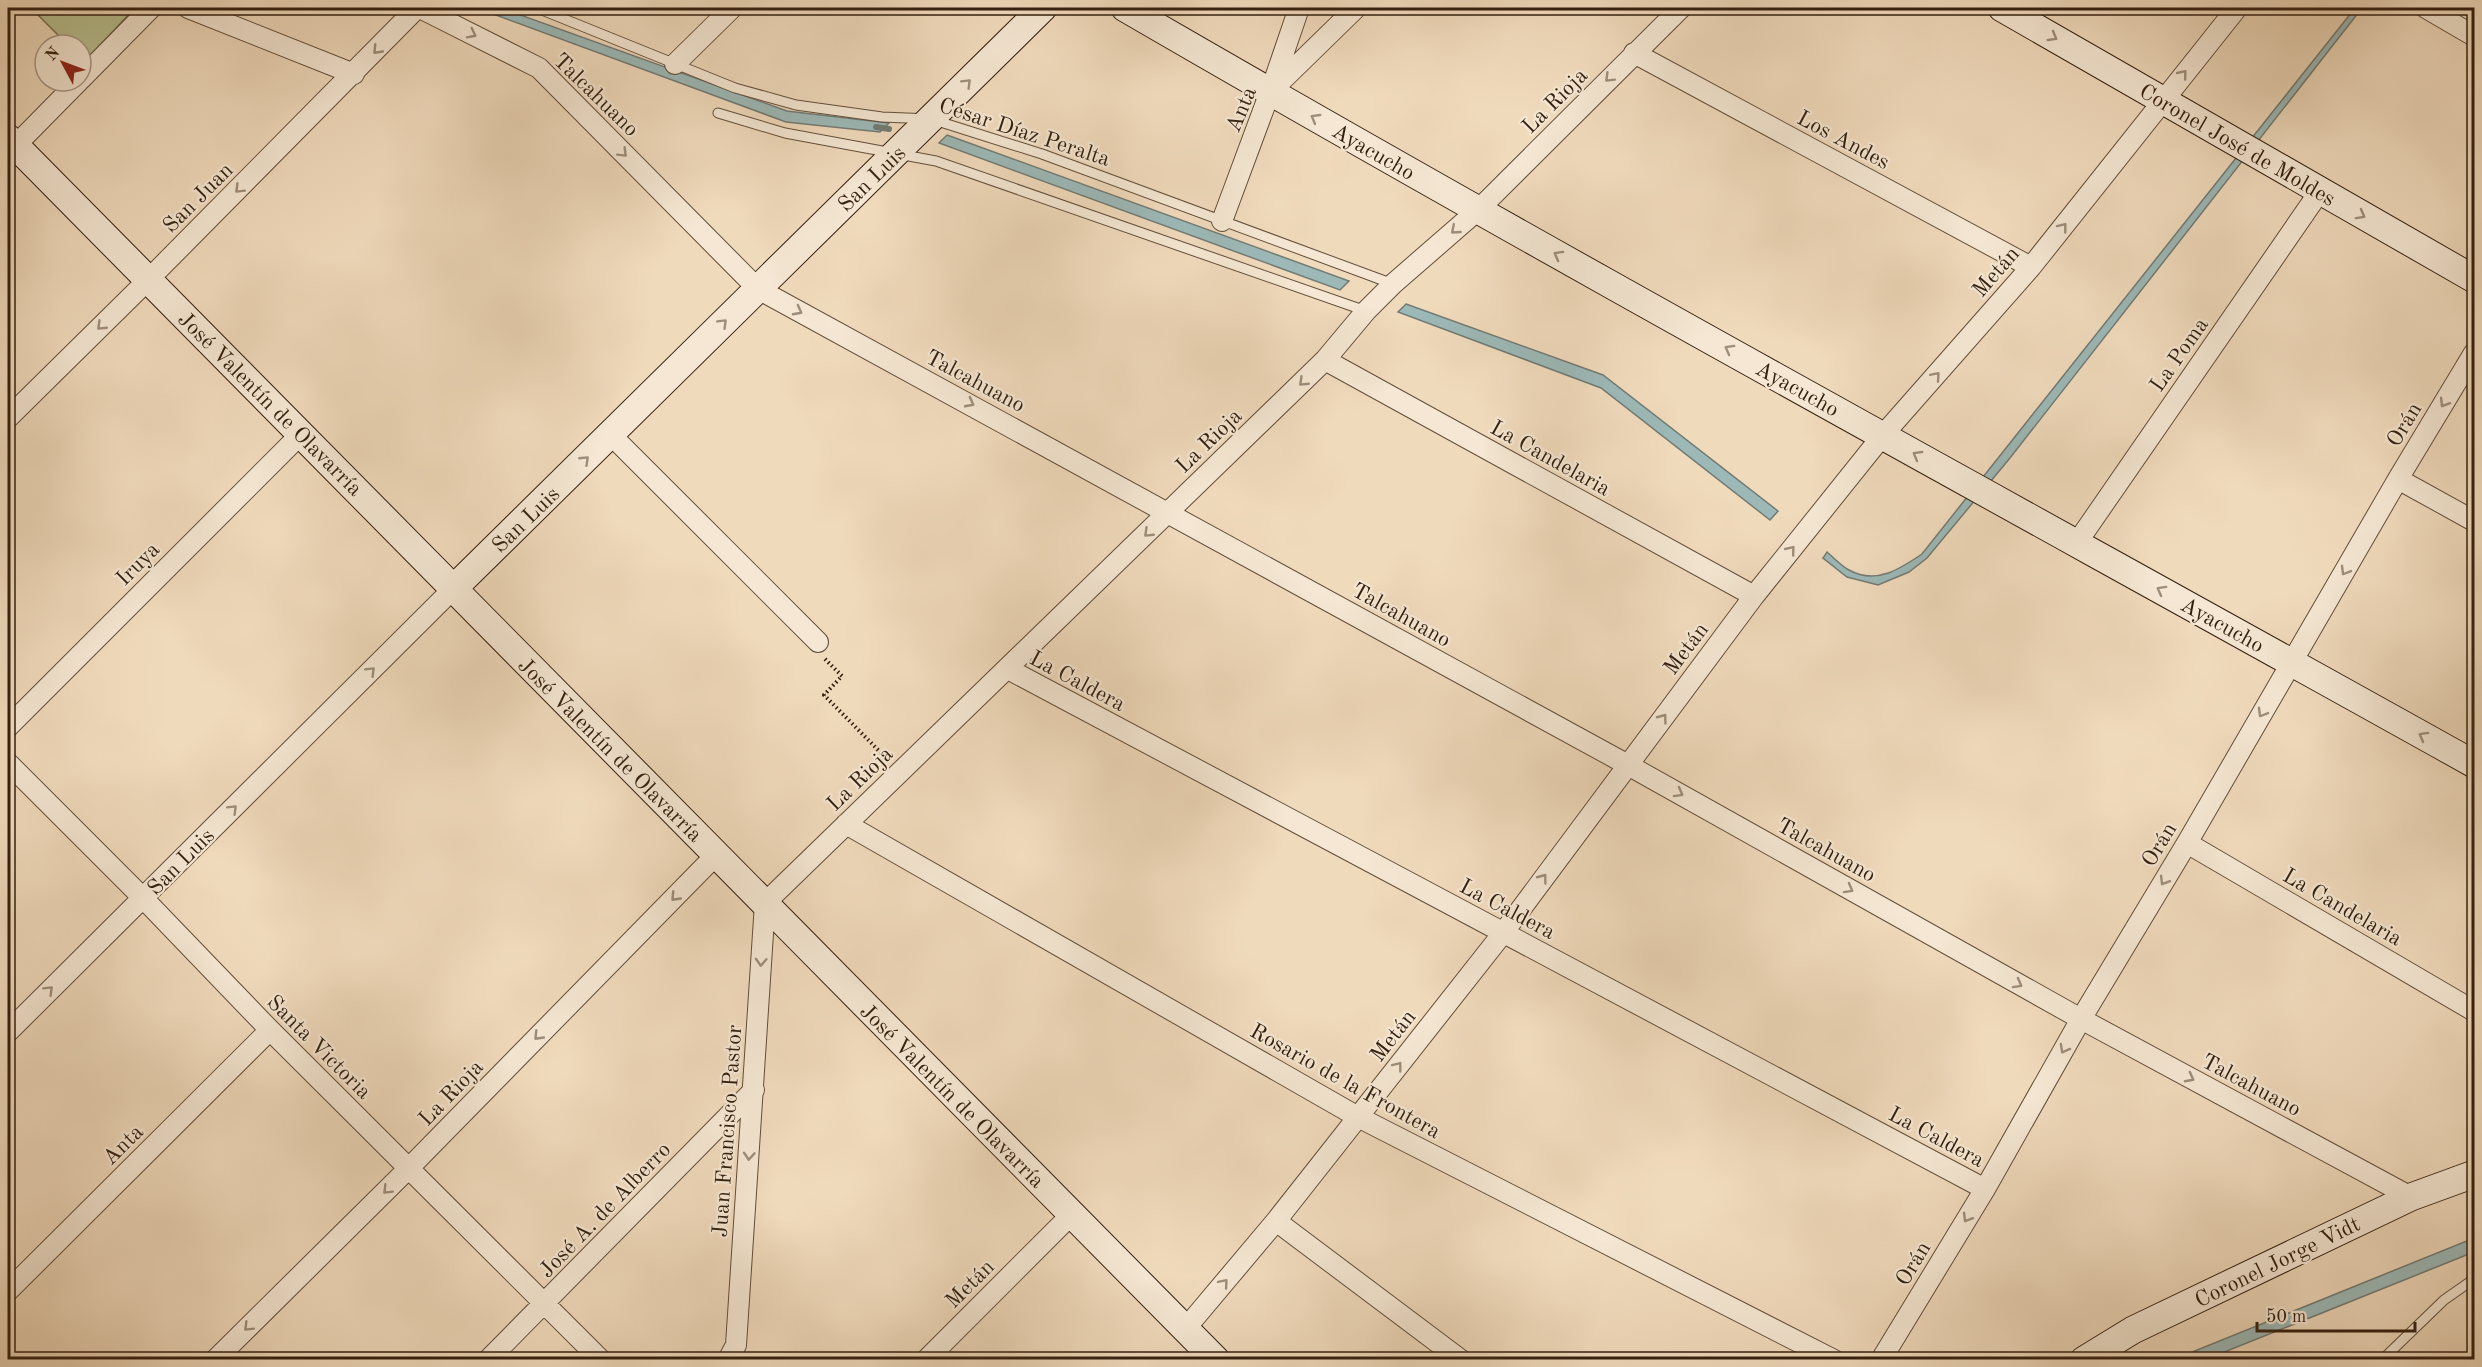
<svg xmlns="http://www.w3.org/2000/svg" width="2482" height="1367" font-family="'Old Standard TT',serif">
<rect width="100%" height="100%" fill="#f0dabc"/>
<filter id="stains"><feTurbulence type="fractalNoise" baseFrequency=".00333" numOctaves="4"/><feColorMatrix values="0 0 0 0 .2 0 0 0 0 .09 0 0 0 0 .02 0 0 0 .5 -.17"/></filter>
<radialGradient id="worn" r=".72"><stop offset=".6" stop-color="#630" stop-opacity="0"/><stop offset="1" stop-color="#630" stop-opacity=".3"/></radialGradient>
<path fill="#b8c091" stroke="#767050" stroke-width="1.5" d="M31,8H133L134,9L85,61L81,58V45H68Z"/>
<path fill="#9cb9b8" stroke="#727b74" stroke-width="1.5" d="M477,8H501L787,111L889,123L880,132L786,122Z
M2355,8H2362L2010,458L1927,558L1909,572L1878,585L1847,577L1823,558L1827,552C1834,558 1841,566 1849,570C1876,585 1900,569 1922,554Z
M947,135L1349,281L1340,290L939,143Z
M1406,304L1603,375L1778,511L1770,520L1601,388L1398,312Z
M2474,1238V1252L2207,1359H2175Z"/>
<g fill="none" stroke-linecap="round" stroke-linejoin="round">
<path stroke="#727b74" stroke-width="6" d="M876,127L889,129"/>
<defs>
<path id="lane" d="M537,8L735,88L796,105L882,117L931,119L1042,154L1393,284
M718,113L785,133L936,161L1366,311
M2382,1360L2444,1300L2474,1279"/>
<path id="street" d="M188,8L354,74
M420,8L539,68L758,289L1628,765L2081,1019L2411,1197
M2426,8L2474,36
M1634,53L2031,267
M675,64L732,8
M81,79L151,8
M1272,87L1299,8
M8,153L79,81
M1222,221L1270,92L1356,8
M1325,360L1754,596
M8,418L149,279L417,8
M611,435L818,642
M2398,479L2474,521
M2076,544L2320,191
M1008,669L1985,1189
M8,727L301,434
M8,763L143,898L270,1030L601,1360
M846,824L1358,1117L1834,1360
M2187,843L2474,1011
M8,1032L453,589
M1276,1221L1461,1360
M8,1291L270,1030
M1186,1328L1276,1221L1503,933L1754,596L1883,435L2031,267L2237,8
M215,1360L409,1168L716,855
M488,1360L754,1090
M728,1360L736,1345L765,903L1325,360L1366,311L1393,284L1478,210L1681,8
M926,1360L1071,1215
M1881,1360L1985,1189L2081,1019L2187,843L2398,479L2474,353"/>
<path id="secondary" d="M1125,8C1571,267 2024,513 2474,764
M2002,8L2474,279
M8,138L1216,1360
M453,589L1043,8
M2084,1360L2133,1330L2411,1197L2474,1174"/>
</defs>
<use href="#lane" stroke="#624e3a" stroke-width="11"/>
<use href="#street" stroke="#624e3a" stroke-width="22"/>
<use href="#secondary" stroke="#331f0f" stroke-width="29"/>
<path stroke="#331f0f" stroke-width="4" stroke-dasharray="1.5 3" stroke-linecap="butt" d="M825,659L842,676L824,695L887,759"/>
<use href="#lane" stroke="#f5e7d3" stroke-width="9"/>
<use href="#street" stroke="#f5e7d3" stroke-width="20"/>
<use href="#secondary" stroke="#f5e7d3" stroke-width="27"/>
</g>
<defs><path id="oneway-chevron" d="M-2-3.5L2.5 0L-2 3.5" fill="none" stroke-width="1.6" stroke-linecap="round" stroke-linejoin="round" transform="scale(1.5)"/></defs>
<g stroke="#9e8d7b">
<use href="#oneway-chevron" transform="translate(472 34) rotate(27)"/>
<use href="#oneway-chevron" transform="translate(2053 37) rotate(30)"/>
<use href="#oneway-chevron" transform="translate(377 50) rotate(134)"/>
<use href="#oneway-chevron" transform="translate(2183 74) rotate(-51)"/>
<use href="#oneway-chevron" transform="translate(1609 78) rotate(135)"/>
<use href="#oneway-chevron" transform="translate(967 83) rotate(-45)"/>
<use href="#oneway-chevron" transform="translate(1315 118) rotate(-150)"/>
<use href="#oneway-chevron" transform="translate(623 153) rotate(45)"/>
<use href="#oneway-chevron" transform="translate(239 189) rotate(135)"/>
<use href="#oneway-chevron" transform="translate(2361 215) rotate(29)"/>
<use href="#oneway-chevron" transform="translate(2063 227) rotate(-52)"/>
<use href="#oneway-chevron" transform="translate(1455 230) rotate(139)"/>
<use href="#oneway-chevron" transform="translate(1558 255) rotate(-151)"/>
<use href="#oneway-chevron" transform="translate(798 311) rotate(28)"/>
<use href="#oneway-chevron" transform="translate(723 323) rotate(-45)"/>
<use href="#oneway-chevron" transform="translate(101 326) rotate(136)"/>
<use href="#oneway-chevron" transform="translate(1729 349) rotate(-151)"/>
<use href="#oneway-chevron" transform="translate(1936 376) rotate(-49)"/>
<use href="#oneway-chevron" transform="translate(1303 382) rotate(136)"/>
<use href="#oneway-chevron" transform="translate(970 403) rotate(28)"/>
<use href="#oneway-chevron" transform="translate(2444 403) rotate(121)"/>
<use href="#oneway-chevron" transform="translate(1917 455) rotate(-150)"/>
<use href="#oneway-chevron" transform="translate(585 460) rotate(-44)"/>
<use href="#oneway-chevron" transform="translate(1148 533) rotate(136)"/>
<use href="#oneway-chevron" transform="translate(1791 550) rotate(-51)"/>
<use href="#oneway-chevron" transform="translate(2345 571) rotate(120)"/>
<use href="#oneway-chevron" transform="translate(2161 590) rotate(-151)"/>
<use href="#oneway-chevron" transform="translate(371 671) rotate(-45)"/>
<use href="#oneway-chevron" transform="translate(2262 713) rotate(120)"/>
<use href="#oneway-chevron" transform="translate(1663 718) rotate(-53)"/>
<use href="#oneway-chevron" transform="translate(2423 736) rotate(-151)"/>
<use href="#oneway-chevron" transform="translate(1679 793) rotate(29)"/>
<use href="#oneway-chevron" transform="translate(233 809) rotate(-45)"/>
<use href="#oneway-chevron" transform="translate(1543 878) rotate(-53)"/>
<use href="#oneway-chevron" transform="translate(2164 881) rotate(121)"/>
<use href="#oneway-chevron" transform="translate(1849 889) rotate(29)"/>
<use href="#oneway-chevron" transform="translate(675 897) rotate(134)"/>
<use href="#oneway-chevron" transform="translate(761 962) rotate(93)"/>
<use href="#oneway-chevron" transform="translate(2018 984) rotate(29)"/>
<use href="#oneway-chevron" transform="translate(49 990) rotate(-45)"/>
<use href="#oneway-chevron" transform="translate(538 1036) rotate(134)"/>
<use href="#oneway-chevron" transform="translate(2064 1049) rotate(119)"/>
<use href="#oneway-chevron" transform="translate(1398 1066) rotate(-52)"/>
<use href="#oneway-chevron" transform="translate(2190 1078) rotate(28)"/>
<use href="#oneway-chevron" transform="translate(749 1156) rotate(94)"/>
<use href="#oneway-chevron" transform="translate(387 1190) rotate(135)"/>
<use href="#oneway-chevron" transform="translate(1967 1218) rotate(121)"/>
<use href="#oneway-chevron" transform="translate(1224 1283) rotate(-50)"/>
<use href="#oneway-chevron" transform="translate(248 1327) rotate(135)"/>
</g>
<g text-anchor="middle" stroke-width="4.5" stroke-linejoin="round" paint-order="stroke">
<g font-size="22" fill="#331f0f" stroke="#f5e7d3">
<text transform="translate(597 94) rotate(44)" y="8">Talcahuano</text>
<text transform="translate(1554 100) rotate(-45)" y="8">La Rioja</text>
<text transform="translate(1240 109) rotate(-67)" y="8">Anta</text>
<text transform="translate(1025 131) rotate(18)" y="8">César Díaz Peralta</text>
<text transform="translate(1844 139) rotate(28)" y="8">Los Andes</text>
<text transform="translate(2238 144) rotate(30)" y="8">Coronel José de Moldes</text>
<text transform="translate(1374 151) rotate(30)" y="8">Ayacucho</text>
<text transform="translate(871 178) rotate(-44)" y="8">San Luis</text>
<text transform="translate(197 197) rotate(-45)" y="8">San Juan</text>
<text transform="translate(1995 271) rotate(-49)" y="8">Metán</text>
<text transform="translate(2178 354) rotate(-55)" y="8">La Poma</text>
<text transform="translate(976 380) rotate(28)" y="8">Talcahuano</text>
<text transform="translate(1798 388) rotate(29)" y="8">Ayacucho</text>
<text transform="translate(271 403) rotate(45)" y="8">José Valentín de Olavarría</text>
<text transform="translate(2403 424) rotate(-59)" y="8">Orán</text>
<text transform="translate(1208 440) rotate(-44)" y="8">La Rioja</text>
<text transform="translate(1551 457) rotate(29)" y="8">La Candelaria</text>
<text transform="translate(525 519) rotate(-44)" y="8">San Luis</text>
<text transform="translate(137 563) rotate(-45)" y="8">Iruya</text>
<text transform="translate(1402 614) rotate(29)" y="8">Talcahuano</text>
<text transform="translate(2223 624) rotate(29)" y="8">Ayacucho</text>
<text transform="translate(1685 648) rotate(-53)" y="8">Metán</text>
<text transform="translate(1078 680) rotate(28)" y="8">La Caldera</text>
<text transform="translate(611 749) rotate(45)" y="8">José Valentín de Olavarría</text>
<text transform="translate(859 778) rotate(-44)" y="8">La Rioja</text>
<text transform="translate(2158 844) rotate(-59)" y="8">Orán</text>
<text transform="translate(1827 849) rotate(29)" y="8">Talcahuano</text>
<text transform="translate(180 861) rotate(-45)" y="8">San Luis</text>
<text transform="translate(2343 906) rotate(30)" y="8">La Candelaria</text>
<text transform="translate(1508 908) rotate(28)" y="8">La Caldera</text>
<text transform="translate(1392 1035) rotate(-52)" y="8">Metán</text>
<text transform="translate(320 1046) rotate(45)" y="8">Santa Victoria</text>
<text transform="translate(1346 1080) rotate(29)" y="8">Rosario de la Frontera</text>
<text transform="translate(2252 1084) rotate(28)" y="8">Talcahuano</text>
<text transform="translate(450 1092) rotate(-46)" y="8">La Rioja</text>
<text transform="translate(953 1095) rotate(45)" y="8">José Valentín de Olavarría</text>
<text transform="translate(726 1131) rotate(-86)" y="8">Juan Francisco Pastor</text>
<text transform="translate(1937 1136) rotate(28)" y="8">La Caldera</text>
<text transform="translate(122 1144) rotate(-45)" y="8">Anta</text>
<text transform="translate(604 1209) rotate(-46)" y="8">José A. de Alberro</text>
<text transform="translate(2277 1261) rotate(-26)" y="8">Coronel Jorge Vidt</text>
<text transform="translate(1912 1263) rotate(-59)" y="8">Orán</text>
<text transform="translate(969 1283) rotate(-45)" y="8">Metán</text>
</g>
</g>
<rect width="2482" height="1367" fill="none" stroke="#f0dabc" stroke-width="30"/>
<rect x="9" y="9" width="2464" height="1349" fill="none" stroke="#331f0f" stroke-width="3"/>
<rect x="15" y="15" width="2452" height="1337" fill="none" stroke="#331f0f" stroke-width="1.5"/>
<g transform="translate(63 63) rotate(311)"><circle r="28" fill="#f5e7d3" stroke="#a79785" stroke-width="1.5"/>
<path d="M0-4.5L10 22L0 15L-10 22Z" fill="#8f2418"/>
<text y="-9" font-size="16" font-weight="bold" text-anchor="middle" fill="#331f0f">N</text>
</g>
<path d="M2257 1322v9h158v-9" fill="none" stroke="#331f0f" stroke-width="3"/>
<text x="2266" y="1322" font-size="18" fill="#331f0f" stroke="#f5e7d3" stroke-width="4.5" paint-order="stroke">50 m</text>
<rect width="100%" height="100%" filter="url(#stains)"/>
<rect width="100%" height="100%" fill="url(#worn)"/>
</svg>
